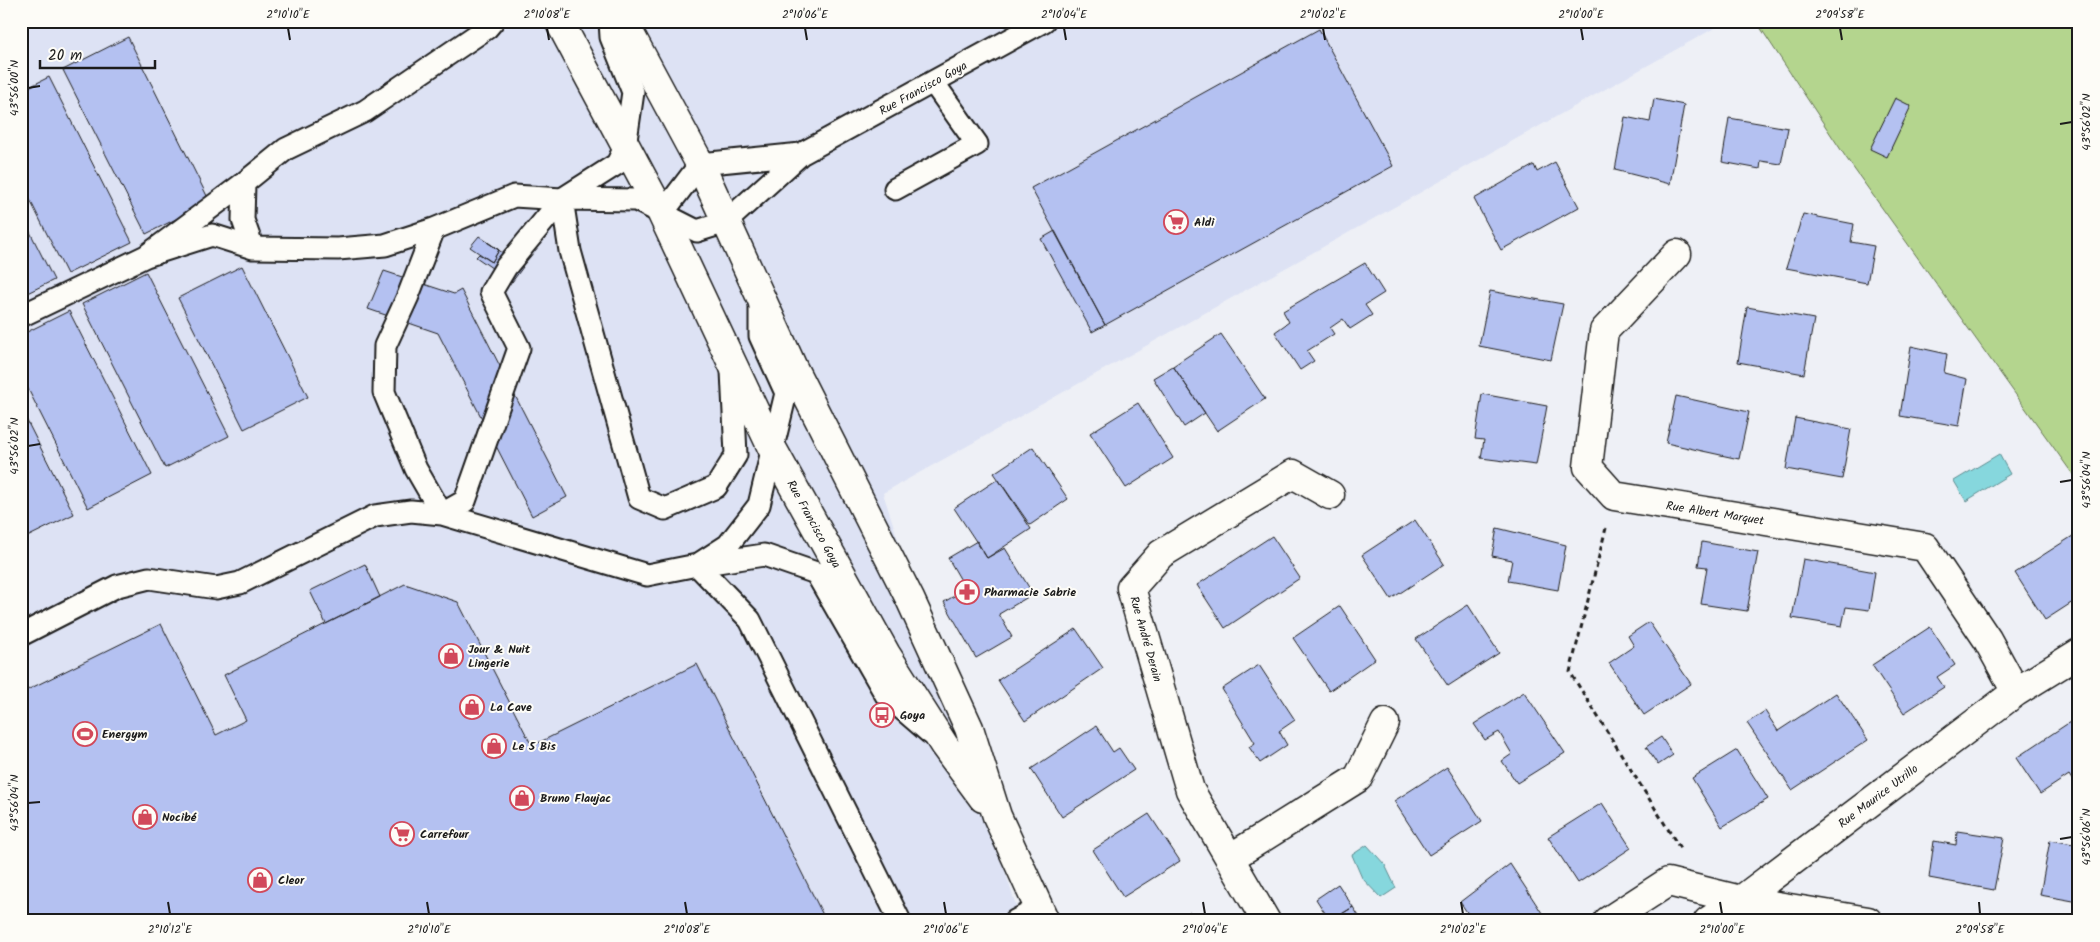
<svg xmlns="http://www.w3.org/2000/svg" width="2100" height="942" font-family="Kalam,sans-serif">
<rect width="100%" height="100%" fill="#eef0f6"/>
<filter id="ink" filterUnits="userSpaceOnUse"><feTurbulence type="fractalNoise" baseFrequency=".02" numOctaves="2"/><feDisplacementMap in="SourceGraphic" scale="10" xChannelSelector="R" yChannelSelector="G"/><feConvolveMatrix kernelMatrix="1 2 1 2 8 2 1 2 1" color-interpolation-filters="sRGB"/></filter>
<g filter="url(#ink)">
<path fill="#dde2f4" d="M21,21H1727L883,493L1021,921H21Z"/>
<path fill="#b4d58e" stroke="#687855" d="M1756,21H2079V483L1847,159Z"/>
<path fill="#86d7dd" stroke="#5c8c90" d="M1999,454L2010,474L1966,501L1954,481Z
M1367,845L1385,865L1396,888L1381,898L1362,878L1352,855Z"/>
<path fill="#b4c1f1" stroke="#1c1c1c" d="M740,21H752L743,26Z
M1319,29L1393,166L1105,325L1031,188Z
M128,37L210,202L146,234L63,70Z
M49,77L132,242L67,274L21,182V91Z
M1895,98L1911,106L1887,157L1870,149Z
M1654,99L1684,105L1670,184L1615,170L1625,117L1650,122Z
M1729,118L1788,128L1781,164L1761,161L1760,169L1722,162Z
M1555,162L1579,207L1501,250L1474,199L1534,165L1537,172Z
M21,214L54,280L21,296Z
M1803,214L1854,224L1851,242L1874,246L1867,283L1786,268Z
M1055,231L1105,325L1092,332L1041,239Z
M479,236L499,250L492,262L470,247Z
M487,242L523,267L512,282L476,257L479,254L492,262L499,250Z
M1365,263L1384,293L1365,305L1372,315L1350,329L1343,319L1330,328L1334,334L1307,351L1314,361L1300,370L1275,332L1289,322L1283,311Z
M242,266L308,397L244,429L178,298Z
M384,271L454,294L461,290L567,497L532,516L438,333L368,309Z
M146,272L229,436L165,468L82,304Z
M1490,291L1563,304L1551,360L1479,346Z
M1747,307L1814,319L1804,374L1738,362Z
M69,311L152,475L88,508L21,375V335Z
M1221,334L1265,399L1217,431L1173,366Z
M1911,346L1947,354L1944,373L1967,379L1959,426L1900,416Z
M1173,366L1205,413L1184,427L1153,378Z
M1482,394L1547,406L1536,465L1481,458L1484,440L1475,439Z
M1676,396L1749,412L1739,459L1666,443Z
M1138,403L1173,458L1126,488L1090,433Z
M21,409L74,514L21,540Z
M1795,418L1851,429L1842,479L1786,469Z
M1033,447L1068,499L1030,525L994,473Z
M998,479L1031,529L987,558L954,508Z
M1415,520L1444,564L1391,599L1362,555Z
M1497,528L1566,545L1558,590L1508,581L1512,560L1492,556Z
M2079,532V598L2045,620L2015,573Z
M1272,536L1300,578L1225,628L1197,585Z
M977,541L987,558L1005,548L1033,594L999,614L1012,637L976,658L944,602L966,589L948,558Z
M1702,542L1758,552L1747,611L1701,604L1707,567L1698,566Z
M1803,559L1875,572L1869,610L1846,607L1842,626L1792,618Z
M365,564L380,597L326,624L310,591Z
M405,584L458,602L532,746L697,664L826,921H21V693L161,624L216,735L246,720L224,675Z
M1468,605L1499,653L1448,686L1416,639Z
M1340,606L1375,659L1329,691L1293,638Z
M1649,622L1691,684L1644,715L1609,663L1634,646L1628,636Z
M1930,627L1955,665L1937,677L1944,687L1904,713L1872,665Z
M1076,629L1103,668L1025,721L998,680Z
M1259,665L1295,720L1279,731L1287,745L1260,763L1249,747L1255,743L1222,689Z
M1524,692L1565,753L1517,783L1502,761L1512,754L1499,732L1485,740L1474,724Z
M1836,693L1868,740L1792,790L1747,723L1765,711L1778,731Z
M2079,716V790L2069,775L2040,794L2016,758Z
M1096,726L1113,752L1119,748L1134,770L1062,817L1031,769Z
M1661,737L1673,755L1658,765L1646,747Z
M1737,750L1768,799L1722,827L1692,778Z
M1447,767L1482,821L1429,855L1394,801Z
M1602,803L1631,848L1578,883L1548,837Z
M1149,814L1180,861L1123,897L1093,850Z
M1957,831L2004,838L1994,890L1929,878L1934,841L1956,845Z
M2050,840L2079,845V902L2040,895Z
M1510,864L1542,913L1531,921H1473L1460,902Z
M1338,884L1353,907L1330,921L1316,899Z
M1353,907L1362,921H1331Z
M1190,912L1196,921H1177Z"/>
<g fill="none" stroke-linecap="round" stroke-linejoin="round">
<defs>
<path id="service" d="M493,21L487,28L365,111L286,149L244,183L146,256L212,235L253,248L338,249L385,245L434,229L514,196L562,199L617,164L625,147L633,92L611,37L610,21
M801,154L1044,21
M244,183L243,220L253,248
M895,189L977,144L933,82
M662,214L700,164L801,154L726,222L697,231L636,200L562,199L570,251L639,498L665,509L716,487L736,455L732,371
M434,229L408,296L385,346L384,392L416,469L442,514L465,501L519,348L491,292L506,267L562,199
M21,316L146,256
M704,564L764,555L816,573L886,695L930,733
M697,565L750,620L900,921
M21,635L117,586L149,578L216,588L240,583L375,516L411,511L442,514L647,575L697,565L728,545L759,505L786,393L760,336V301
M1015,921L1039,908"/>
<path id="minor" d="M559,21L662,214L772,448L886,654L944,745L983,798
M623,21L700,164L793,368L910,599L969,728L997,816L1045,921
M1677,254L1604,331L1588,467L1614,496L1925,547L1987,639L2016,692
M1230,858L1358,778L1385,723
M1266,921L1190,790L1131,588L1161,554L1293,474L1330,495
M1608,921L1668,882L1741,900L1868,921
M1708,921L1741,900L2016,692L2079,653"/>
</defs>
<use href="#service" stroke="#1c1c1c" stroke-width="25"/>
<use href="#minor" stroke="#1c1c1c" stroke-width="31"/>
<path stroke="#1c1c1c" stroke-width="3" stroke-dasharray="5 4" stroke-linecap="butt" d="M1606,528L1570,672L1681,850"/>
<use href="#service" stroke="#fdfcf7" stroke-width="21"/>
<use href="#minor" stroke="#fdfcf7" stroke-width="28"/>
</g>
</g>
<path fill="none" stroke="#1c1c1c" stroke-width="2" d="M288,28L290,40M547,28L549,40M805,28L807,40M1064,28L1066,40M1323,28L1325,40M1581,28L1583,40M1840,28L1842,40M28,88L40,86M2060,124L2072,122M28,446L40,444M2060,482L2072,480M28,803L40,802M2060,839L2072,837M168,902L170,914M427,902L429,914M685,902L687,914M944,902L946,914M1203,902L1205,914M1461,902L1463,914M1720,902L1722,914M1979,902L1980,914"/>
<defs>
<symbol id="supermarket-ring" viewBox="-11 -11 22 22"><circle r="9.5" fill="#fdfcf7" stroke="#d1495b" stroke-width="1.5"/><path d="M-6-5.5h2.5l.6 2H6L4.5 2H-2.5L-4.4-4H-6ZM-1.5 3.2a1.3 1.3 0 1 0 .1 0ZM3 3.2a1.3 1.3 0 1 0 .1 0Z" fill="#d1495b"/></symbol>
<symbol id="pharmacy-ring" viewBox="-11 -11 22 22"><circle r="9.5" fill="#fdfcf7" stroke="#d1495b" stroke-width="1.5"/><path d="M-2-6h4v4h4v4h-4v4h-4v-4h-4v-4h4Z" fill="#d1495b"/></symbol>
<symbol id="shop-ring" viewBox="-11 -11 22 22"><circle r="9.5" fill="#fdfcf7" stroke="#d1495b" stroke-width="1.5"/><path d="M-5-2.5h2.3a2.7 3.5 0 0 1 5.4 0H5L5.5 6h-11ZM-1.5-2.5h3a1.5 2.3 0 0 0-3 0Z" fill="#d1495b"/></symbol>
<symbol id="bus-ring" viewBox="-11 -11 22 22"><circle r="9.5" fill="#fdfcf7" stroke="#d1495b" stroke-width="1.5"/><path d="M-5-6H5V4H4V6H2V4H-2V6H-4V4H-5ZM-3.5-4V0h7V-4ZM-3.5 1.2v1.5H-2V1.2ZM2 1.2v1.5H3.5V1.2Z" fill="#d1495b"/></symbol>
<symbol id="stadium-ring" viewBox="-11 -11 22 22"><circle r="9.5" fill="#fdfcf7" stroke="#d1495b" stroke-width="1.5"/><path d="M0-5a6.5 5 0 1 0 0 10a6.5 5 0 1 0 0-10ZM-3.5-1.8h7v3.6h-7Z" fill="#d1495b"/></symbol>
</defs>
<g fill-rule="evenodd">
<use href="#supermarket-ring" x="1162" y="208" width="28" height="28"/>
<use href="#pharmacy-ring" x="953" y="578" width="28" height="28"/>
<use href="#shop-ring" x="437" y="642" width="28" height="28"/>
<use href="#shop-ring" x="458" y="693" width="28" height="28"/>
<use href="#bus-ring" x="868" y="701" width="28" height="28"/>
<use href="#stadium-ring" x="71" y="720" width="28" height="28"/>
<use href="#shop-ring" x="480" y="732" width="28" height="28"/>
<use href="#shop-ring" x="508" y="784" width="28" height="28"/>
<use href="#shop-ring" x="131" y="803" width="28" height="28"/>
<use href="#supermarket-ring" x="388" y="820" width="28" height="28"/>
<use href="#shop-ring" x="246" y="866" width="28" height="28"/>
</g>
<g text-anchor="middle" stroke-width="4" stroke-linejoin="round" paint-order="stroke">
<g font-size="12" fill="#1c1c1c" stroke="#fdfcf7">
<text transform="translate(923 88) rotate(-29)" y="4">Rue Francisco Goya</text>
<text transform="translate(1715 513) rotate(9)" y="4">Rue Albert Marquet</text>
<text transform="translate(814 524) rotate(61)" y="4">Rue Francisco Goya</text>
<text transform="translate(1146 639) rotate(74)" y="4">Rue André Derain</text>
<text transform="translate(1878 796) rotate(-37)" y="4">Rue Maurice Utrillo</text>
</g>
<g font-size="12" font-weight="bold" fill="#1c1c1c" stroke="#fdfcf7" text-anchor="start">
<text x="1194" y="226">Aldi</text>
<text x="984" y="596">Pharmacie Sabrie</text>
<text x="468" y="653">Jour &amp; Nuit<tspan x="468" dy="14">Lingerie</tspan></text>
<text x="490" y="711">La Cave</text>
<text x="900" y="719">Goya</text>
<text x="102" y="738">Energym</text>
<text x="512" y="750">Le 5 Bis</text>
<text x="540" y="802">Bruno Flaujac</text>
<text x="162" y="821">Nocibé</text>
<text x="420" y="838">Carrefour</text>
<text x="278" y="884">Cleor</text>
</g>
</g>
<rect width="2100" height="942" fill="none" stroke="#fdfcf7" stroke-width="55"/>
<path d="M40 60v8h115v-8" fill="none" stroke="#1c1c1c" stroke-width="2.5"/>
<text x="48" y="60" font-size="15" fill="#1c1c1c" stroke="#fdfcf7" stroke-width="4" paint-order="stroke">20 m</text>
<rect x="28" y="28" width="2044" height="886" fill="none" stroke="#1c1c1c" stroke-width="2"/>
<g font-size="12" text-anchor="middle" fill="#1c1c1c">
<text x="288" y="18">2°10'10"E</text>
<text x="547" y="18">2°10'08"E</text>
<text x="805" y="18">2°10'06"E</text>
<text x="1064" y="18">2°10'04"E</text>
<text x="1323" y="18">2°10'02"E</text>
<text x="1581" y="18">2°10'00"E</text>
<text x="1840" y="18">2°09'58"E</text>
<text transform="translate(14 88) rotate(-90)" y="4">43°56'00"N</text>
<text transform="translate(2086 122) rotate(-90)" y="4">43°56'02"N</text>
<text transform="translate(14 446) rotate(-90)" y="4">43°56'02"N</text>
<text transform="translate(2086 480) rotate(-90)" y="4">43°56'04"N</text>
<text transform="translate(14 803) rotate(-90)" y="4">43°56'04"N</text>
<text transform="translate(2086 837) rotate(-90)" y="4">43°56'06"N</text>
<text x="170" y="933">2°10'12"E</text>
<text x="429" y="933">2°10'10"E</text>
<text x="687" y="933">2°10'08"E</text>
<text x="946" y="933">2°10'06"E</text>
<text x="1205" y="933">2°10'04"E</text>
<text x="1463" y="933">2°10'02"E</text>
<text x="1722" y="933">2°10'00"E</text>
<text x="1980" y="933">2°09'58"E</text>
</g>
</svg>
